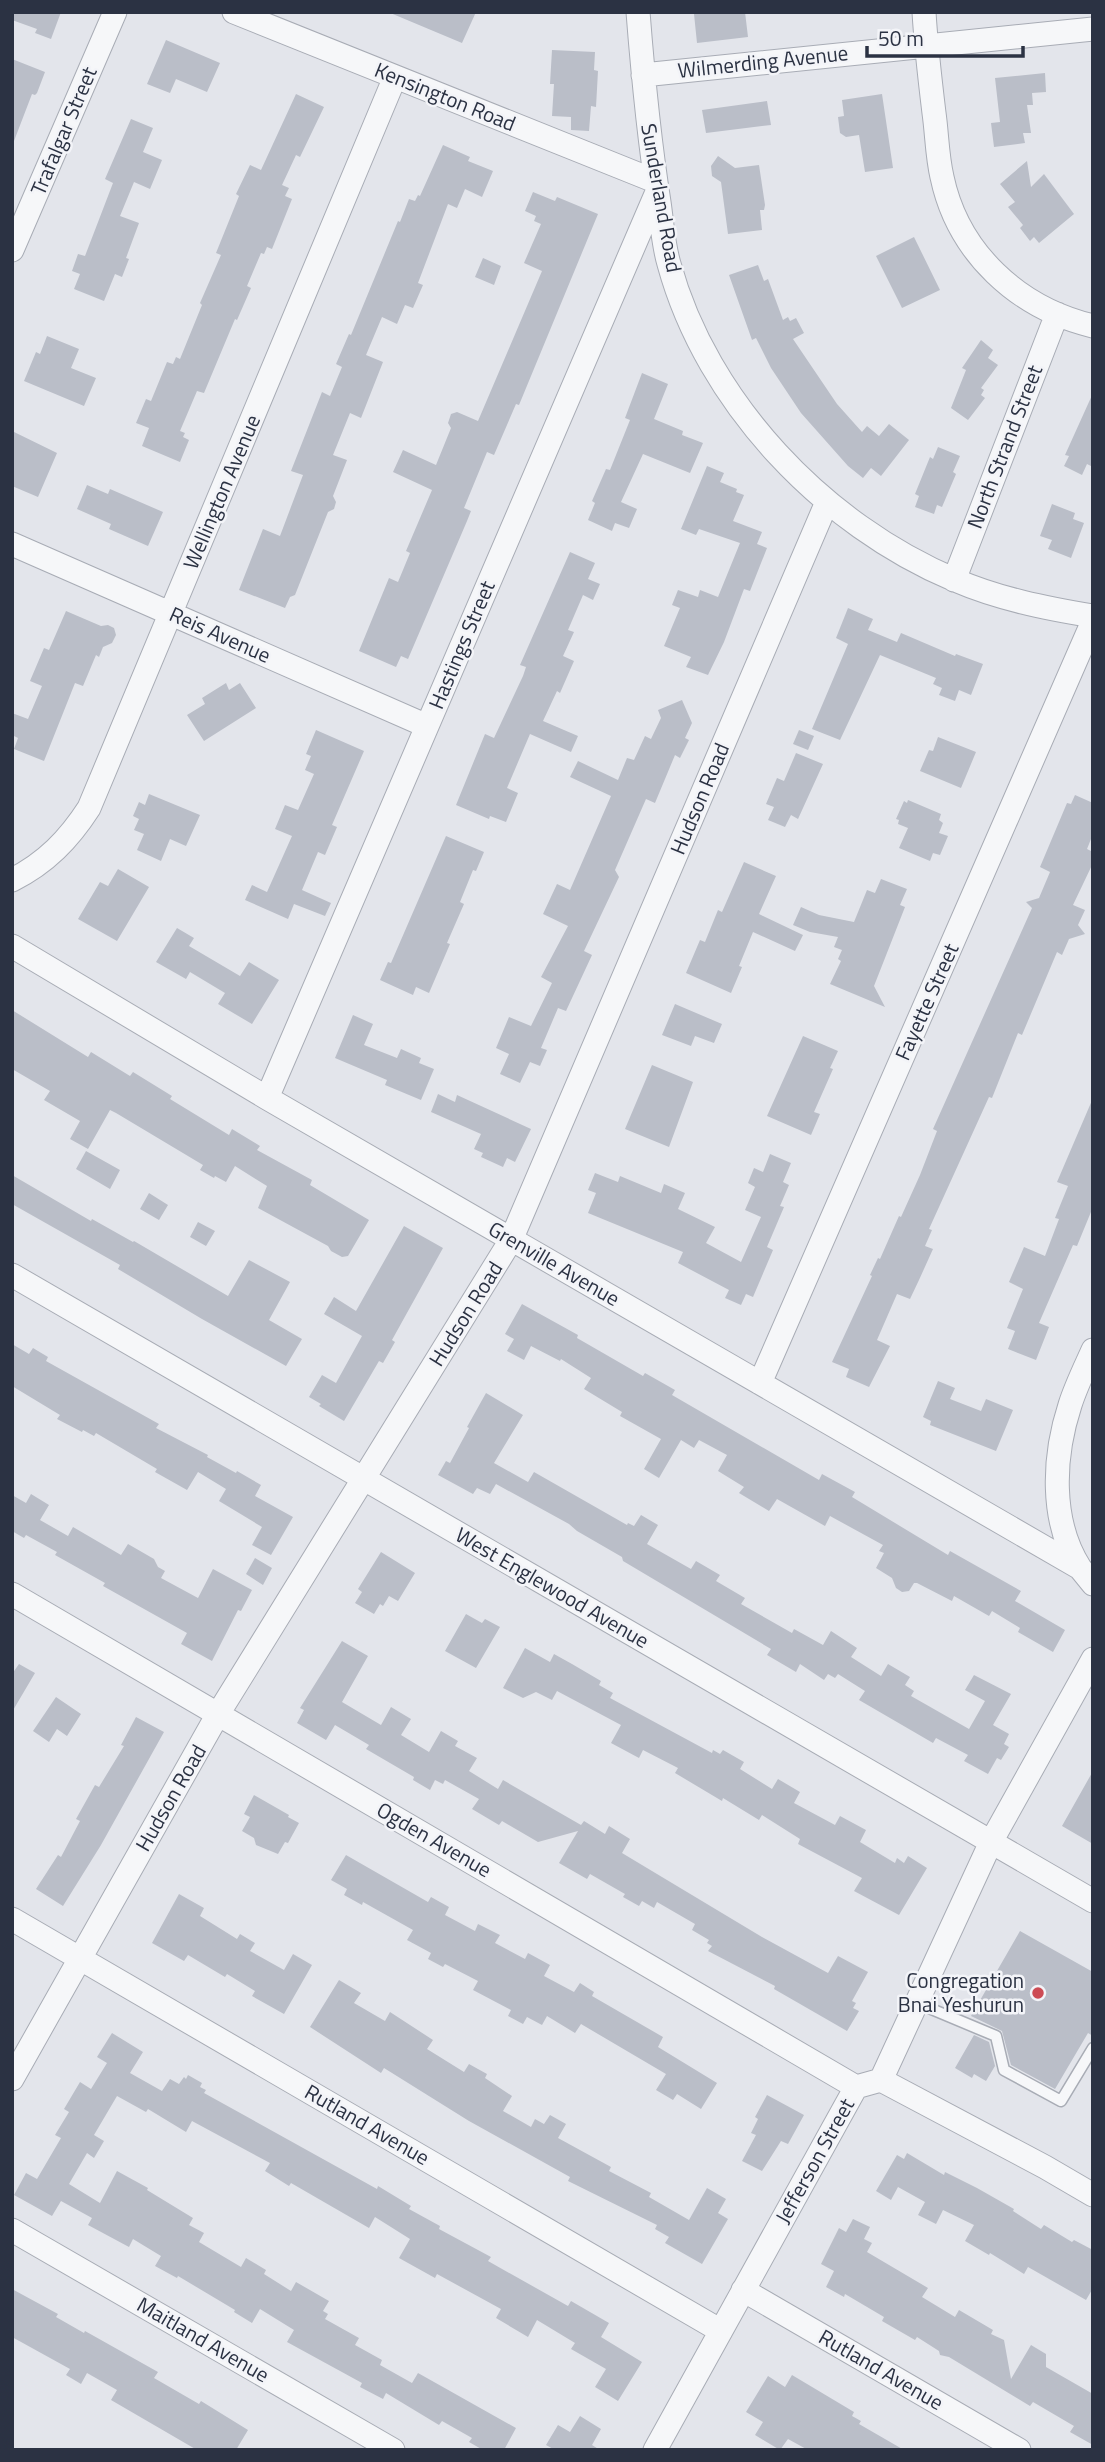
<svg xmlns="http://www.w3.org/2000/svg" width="1105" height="2462" font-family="'Titillium Web',sans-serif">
<rect width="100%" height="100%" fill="#e3e5eb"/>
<path fill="#babec8" d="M12,12H61L51,39L35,33L37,29L12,20Z
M388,12H476L462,43Z
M709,12H745L748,37L697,43L694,14Z
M166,40L220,63L207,92L176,79L170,93L147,84Z
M552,50L595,52L594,70L598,71L596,107L591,106L589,131L571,130V117L552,116L554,84H550Z
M12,59L45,72L37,93L35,95L32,94L14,141Z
M1045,73L1046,92L1032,93L1033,105H1027L1031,133H1023L1025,143L994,147L991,123L1000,122L995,78Z
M296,94L324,107L300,157L296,155L282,185L289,188L285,196L292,199L272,249L267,247L264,254L261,253L247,286L251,288L237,320L235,319L204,393L197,391L180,431L185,433L183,437L189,440L180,462L142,446L149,428L136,423L146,399L151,401L167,362L173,364L176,357L180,359L202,305L200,303L221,255L216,253L239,196L236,194L250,165L261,170Z
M882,94L893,168L865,172L859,135L846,137L840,133L838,117L844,116L842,100Z
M767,101L771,125L706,133L702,110Z
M131,119L153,128L143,152L162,160L150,189L134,182L120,216L139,223L126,258L129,259L122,277L115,274L104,301L74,289L80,274L72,271L78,254L85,256L113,183L105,179Z
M443,145L470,157L468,161L493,171L482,197L465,189L457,208L448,204L418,283L423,285L413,308L405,305L397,324L382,317L366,355L383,362L361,418L350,413L333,455L347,460L333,496L336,502L334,509L328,512L295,595L290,597L285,608L239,590L263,529L280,536L303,475L291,471L322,392L330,396L342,367L336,364L349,334L351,335L398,221L400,222L409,199L415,201L418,195L420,196Z
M718,156L735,168L759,165L765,205L764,210H760L762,230L728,234L721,182L712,176L711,166Z
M1027,161L1031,187L1044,174L1074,214L1039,243L1034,237L1030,241L1020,228L1023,225L1008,207L1015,202L1000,184Z
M533,192L555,201L557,197L598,214L519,405L516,404L494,455L487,452L464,508L471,511L467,521L408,659L401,656L396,667L359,651L389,578L398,582L410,553L406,551L432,490L393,472L403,450L436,465L451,428L448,423L451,414L457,412L478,421L542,271L524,263L541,224L534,221L536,216L525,211Z
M914,237L940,290L902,308L876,256Z
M483,258L501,266L494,285L475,277Z
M758,265L764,281L768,279L783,320L788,317L790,321L796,318L804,333L793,339L837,404L862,432L867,426L879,436L889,424L909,440L881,476L871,468L863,478L848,466L801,413L771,368L756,338L752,340L729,275Z
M47,336L79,349L71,368L96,378L84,406L24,381L36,352L40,354Z
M981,340L993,350L988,358L998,365L981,388L984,390L981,395L985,398L968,420L951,408L966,370L962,368Z
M642,373L668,384L654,419L683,431L682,435L703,443L690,473L643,454L621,502L637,509L629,528L615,523L612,531L588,520L595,503L592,501L606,469L610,470L630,420L625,418Z
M1093,393V467L1087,464L1082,475L1064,466L1069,456L1065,455Z
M12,431L57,453L38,497L12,486Z
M938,447L960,456L953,472L956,474L942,507L937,505L934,514L915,507L919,496L915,494L930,457L933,459Z
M707,466L724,473L720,482L737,489L736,492L744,495L733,521L762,532L757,544L767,548L750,591L744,589L724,642L708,675L686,667L691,657L664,646L680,608L672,605L678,590L698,597L700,590L718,597L740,543L699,529L696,535L681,529Z
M87,485L108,494L110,489L163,512L148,546L109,529L111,524L77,509Z
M1052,504L1075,513L1073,519L1084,523L1071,558L1048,549L1052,540L1040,536Z
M570,552L595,563L588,579L600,584L593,600L583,595L568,630L574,632L563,656L574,661L560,693L557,691L543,721L578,736L571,752L530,734L507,788L518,793L506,822L490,816L489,819L456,805L485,734L494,738L523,676L526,667L520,665Z
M848,608L873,619L868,630L897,642L901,633L955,656L956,654L983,664L971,695L959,690L955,701L939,695L942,688L933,684L936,678L880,655L840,740L812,729L848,644L836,638Z
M66,611L101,626L108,625L114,628L116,635L112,643L103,647L99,657L96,655L83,686L75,683L44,761L14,749L18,738L12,735V713L28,719L42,686L30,681L44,648L49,650Z
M226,683L229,690L240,683L256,708L204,741L187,715L205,704L202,698Z
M682,700L692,723L685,738L689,740L680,758L675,755L655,803L646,799L615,870L619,877L584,951L592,955L566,1011L558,1008L541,1048L547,1050L540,1066L530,1062L520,1083L500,1074L509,1054L496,1048L509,1017L531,1026L552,983L541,977L568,926L543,914L557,884L570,890L611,796L570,777L578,761L618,780L627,758L634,760L645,736L651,739L661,718L658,710Z
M316,730L364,751L332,825L337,827L325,855L318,852L302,890L331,903L325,916L294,904L288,919L245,900L252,885L267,892L292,836L275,829L285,805L298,810L314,774L305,770L311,756L306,754Z
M799,730L814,736L808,750L793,744Z
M938,737L976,752L961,788L920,771L929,750L933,751Z
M796,753L823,764L798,819L791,815L785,827L768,820L774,807L766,804L777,778L784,781Z
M149,794L200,815L186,846L170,839L161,861L137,850L144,834L134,830L139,819L133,816L139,802L145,805Z
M1075,795L1093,803V834L1087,849L1093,852V863L1073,905L1085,910L1078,925L1085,934L1069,939L1062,955L1057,952L1022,1035L1018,1033L992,1098L989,1097L929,1229L932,1230L925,1246L933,1249L919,1280L910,1299L897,1294L877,1340L890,1346L869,1387L846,1377L849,1369L832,1362L872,1276L870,1275L878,1258L880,1259L899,1216L901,1217L920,1175L937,1131L933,1129L1032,908L1026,902L1039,898L1050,872L1040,867L1067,803L1071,804Z
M908,800L941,814L939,820L943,823L939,833L948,836L940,855L933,853L930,861L899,848L908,828L898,824L899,820L896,819L904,801L907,803Z
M446,836L484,852L476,871L473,870L460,902L464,904L447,943L450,944L429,993L416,987L413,995L380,980L388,962L391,963Z
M744,862L776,876L759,914L803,935L795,951L753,932L739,966L742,967L731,993L686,973L700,940L705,942L718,910L722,912Z
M118,869L149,887L117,941L78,919L100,882L108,886Z
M881,879L907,889L900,905L905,907L874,986L885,1007L830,984L841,961L838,959L842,950L834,947L838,937L810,932L793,925L801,907L819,915L854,922L867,890L875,893Z
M177,928L194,938L189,946L240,976L249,962L279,980L252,1024L218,1004L225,993L190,972L186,979L156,962Z
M675,1004L722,1024L714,1043L695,1036L691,1046L662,1035Z
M12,1010L88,1057L91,1052L130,1076L133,1072L172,1096L170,1099L229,1135L232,1129L260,1146L257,1150L312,1180L310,1185L369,1220L348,1256L342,1257L331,1251L328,1246L258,1208L267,1186L235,1166L226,1182L215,1176L214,1178L200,1170L203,1165L116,1113L110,1110L88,1149L70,1139L80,1121L44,1100L50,1091L12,1069Z
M353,1015L373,1024L364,1045L397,1058L401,1049L421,1058L419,1063L434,1069L421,1100L385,1085L387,1080L335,1058Z
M803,1036L838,1051L830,1068L833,1069L814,1112L820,1114L811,1135L767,1116Z
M652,1065L693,1082L669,1147L625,1129Z
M438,1094L455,1102L457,1095L531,1129L515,1162L507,1158L503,1167L481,1157L483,1153L474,1149L481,1134L431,1112Z
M1093,1098V1207L1077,1246L1073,1245L1039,1323L1049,1327L1036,1360L1008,1349L1015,1331L1007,1328L1023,1289L1009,1282L1024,1247L1045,1256L1059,1219L1055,1218L1068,1186L1057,1182Z
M86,1151L120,1170L110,1189L76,1169Z
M770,1154L791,1163L783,1182L789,1185L780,1206L784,1207L767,1247L773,1250L753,1297L746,1294L741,1305L725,1298L729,1290L678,1263L683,1252L588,1213L596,1193L588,1190L595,1173L618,1182L620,1176L661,1193L664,1184L685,1193L678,1209L715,1227L706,1243L741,1262L761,1217L745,1210L755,1187L748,1183L754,1168L763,1172Z
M12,1175L91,1221L92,1219L133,1242L134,1241L228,1296L249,1260L290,1282L269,1320L302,1339L286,1366L202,1319L118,1269L120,1265L12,1204Z
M149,1193L168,1205L159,1220L140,1209Z
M198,1222L215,1231L206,1246L190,1237Z
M404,1226L443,1248L392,1340L395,1342L383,1363L379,1361L344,1421L319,1406L321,1404L309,1397L322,1375L336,1383L362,1336L324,1314L334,1297L356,1311Z
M522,1304L578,1335L577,1338L643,1376L645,1373L675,1390L672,1395L819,1480L822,1474L855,1492L852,1497L948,1555L950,1551L1021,1591L1015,1601L1065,1630L1053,1652L1018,1632L1020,1628L992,1611L989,1616L954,1596L952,1601L917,1583H914L909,1591L902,1592L896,1588L892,1578L876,1568L884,1553L879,1551L883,1545L830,1516L825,1526L777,1499L769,1511L739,1493L744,1487L718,1471L727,1455L699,1440L694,1448L681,1440L659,1478L644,1469L661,1439L620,1416L622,1412L584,1389L591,1378L561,1359L560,1361L531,1346L524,1360L507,1351L514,1339L505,1334Z
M12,1344L29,1354L33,1348L48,1357L46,1361L159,1424L156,1428L208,1455L207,1457L236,1473L237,1471L261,1485L255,1496L293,1517L271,1555L252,1545L262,1527L219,1501L226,1489L198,1472L187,1490L155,1472L157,1469L96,1433L94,1436L83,1430L82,1432L57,1419L60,1415L12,1386Z
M938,1381L955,1388L950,1399L981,1411L986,1399L1013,1410L996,1451L930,1425L931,1421L923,1417Z
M486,1393L523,1415L494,1463L528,1482L534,1472L627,1525L628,1523L634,1526L641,1515L658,1525L647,1544L691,1569L696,1561L720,1575L716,1581L745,1598L741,1604L792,1633L794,1629L823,1645L831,1631L857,1648L851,1657L881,1676L888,1664L910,1677L905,1685L914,1691L911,1696L969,1729L985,1701L965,1690L974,1675L1011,1694L993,1725L1009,1734L1004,1744L1009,1747L1001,1760L997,1758L988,1774L964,1761L968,1755L936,1738L933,1743L859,1700L865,1691L838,1674L835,1678L828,1674L824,1680L800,1664L796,1672L767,1655L771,1649L623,1561L622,1557L577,1531L569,1524L496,1484L490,1494L477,1488L473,1494L438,1475L446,1461L450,1463L469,1428L467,1427Z
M31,1494L49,1505L40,1520L68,1536L73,1527L121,1555L128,1544L154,1559L158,1567L165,1571L161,1578L198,1598L213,1569L252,1590L241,1611L238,1610L212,1661L181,1644L187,1633L103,1586L105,1583L55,1555L57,1552L26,1535L24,1538L12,1531V1495L26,1503Z
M381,1552L415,1573L398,1601L389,1596L383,1606L380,1604L374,1614L355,1603L362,1592L358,1589Z
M255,1558L272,1568L263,1585L246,1574Z
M466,1614L482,1623L485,1619L500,1627L476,1668L445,1651Z
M342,1641L368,1656L342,1702L381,1725L391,1707L411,1719L401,1735L429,1752L441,1731L458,1741L455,1746L477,1758L469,1771L498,1789L503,1780L581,1825L584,1821L605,1834L609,1826L630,1839L622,1853L762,1937L828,1973L838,1956L868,1972L852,2001L856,2003L853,2008L859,2011L847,2031L774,1989L775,1986L708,1951L712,1946L707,1943L709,1940L692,1930L695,1924L657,1902L654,1908L642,1901L639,1906L623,1897L625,1894L590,1874L587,1879L559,1863L578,1831L538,1842L502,1821L499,1825L472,1809L479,1799L445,1780L443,1784L435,1780L430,1790L413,1780L414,1777L366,1749L369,1745L335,1725L326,1740L297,1723L304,1710L300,1708Z
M525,1648L550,1662L554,1654L572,1664L601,1681L599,1685L613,1693L610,1698L712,1753L713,1750L720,1754L723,1750L744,1762L740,1769L772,1789L778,1779L800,1792L794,1803L835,1825L840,1816L866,1830L860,1842L895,1863L897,1858L904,1863L908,1856L927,1868L899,1915L854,1891L862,1878L798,1844L800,1839L762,1815L759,1820L723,1798L722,1801L675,1773L678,1768L643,1750L639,1758L611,1743L621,1725L557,1691L552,1700L536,1692L523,1698L503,1688Z
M19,1664L35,1673L12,1712V1674Z
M56,1697L81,1714L67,1736L57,1729L49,1742L33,1731Z
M136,1717L164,1732L101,1845L63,1906L36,1889L58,1855L61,1857L80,1821L76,1819L95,1785L99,1787L124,1746L121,1745Z
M1093,1771V1844L1062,1826Z
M254,1795L289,1815L288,1817L299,1823L288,1843L285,1842L278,1854L256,1845L254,1838L242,1831L250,1817L244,1814Z
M346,1855L428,1902L431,1897L449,1907L445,1915L475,1931L478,1924L500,1935L495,1943L525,1959L528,1953L550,1965L544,1976L574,1992L580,1983L594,1992L592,1996L663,2037L658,2047L717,2083L701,2109L677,2094L673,2100L656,2090L666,2074L581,2024L575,2033L547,2016L542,2025L527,2017L523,2024L508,2016L511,2010L473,1990L478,1981L445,1964L443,1967L428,1959L431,1953L407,1940L413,1930L363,1902L362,1905L344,1895L347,1889L331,1880Z
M179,1894L204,1908L200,1916L237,1939L240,1934L255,1943L250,1951L284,1970L293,1954L312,1965L284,2014L252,1996L255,1991L227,1974L225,1977L188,1955L184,1961L152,1943Z
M1020,1931L1093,1972V2036L1088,2033L1055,2089L1011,2065L1002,2031L971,2016Z
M339,1980L361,1993L354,2003L385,2021L390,2012L433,2040L427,2049L464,2072L469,2064L487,2074L485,2078L512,2096L503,2111L531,2127L535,2119L544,2124L550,2115L566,2124L558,2138L611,2167L609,2171L651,2193L649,2197L689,2220L707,2188L726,2199L718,2213L728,2219L702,2264L665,2243L669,2237L655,2229L657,2225L568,2181L570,2177L469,2121L384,2068L381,2073L310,2027Z
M112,2033L143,2052L130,2073L162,2091L170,2079L179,2084L184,2077L186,2079L188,2075L202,2083L200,2087L206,2090L204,2093L377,2189L378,2186L411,2206L409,2209L440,2226L439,2229L491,2257L488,2261L568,2306L571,2301L609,2323L601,2337L642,2362L618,2401L595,2387L606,2369L571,2349L575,2343L537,2320L528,2337L496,2318L501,2309L437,2274L435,2278L399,2258L410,2239L375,2217L369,2228L291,2183L289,2186L265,2171L270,2163L192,2121L186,2132L148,2109L146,2112L117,2096L94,2135L104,2141L94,2158L87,2153L69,2184L100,2203L117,2171L148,2188L147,2190L193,2218L189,2225L204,2233L199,2242L241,2267L246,2258L266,2270L264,2274L291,2291L296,2282L329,2301L323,2311L328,2314L325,2319L359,2338L355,2345L382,2360L380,2365L412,2383L418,2373L516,2428L504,2450H483L469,2442L472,2438L442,2421L439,2425L386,2393L383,2399L360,2387L362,2383L287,2342L294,2330L260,2309L252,2323L234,2312L235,2310L178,2276L177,2278L155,2266L161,2256L133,2239L129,2247L88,2225L92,2218L61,2201L52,2216L14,2195L26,2173L37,2179L61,2138L55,2135L69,2112L64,2109L80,2082L91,2089L107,2063L97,2057Z
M974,2035L989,2042L995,2066L986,2081L974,2074L972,2078L955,2068Z
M767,2095L804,2115L788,2144L781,2141L762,2171L742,2161L756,2135L751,2133L758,2119L755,2117Z
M907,2153L944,2175L945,2172L977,2188L1014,2209L1013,2211L1041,2229L1044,2225L1072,2242L1074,2240L1093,2250V2288L1086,2300L1028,2267L1024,2274L990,2253L989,2255L965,2241L974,2225L943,2210L936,2224L918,2215L925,2202L898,2187L891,2200L876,2191L897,2155L904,2159Z
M853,2219L870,2227L864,2239L872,2243L867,2252L928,2288L922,2297L955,2317L959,2310L993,2330L991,2334L1004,2340L1011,2379L1031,2345L1046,2354V2367L1093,2394V2445L1070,2432L1074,2426L1033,2402L1030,2406L949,2357L940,2355L939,2351L917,2337L915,2340L882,2321L884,2317L845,2294L844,2297L826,2287L834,2271L821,2264L839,2228L846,2232Z
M12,2289L58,2314L56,2317L84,2333L85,2331L158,2372L154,2378L199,2404L201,2401L248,2430L236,2450H197L111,2400L117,2390L87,2373L81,2384L66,2375L70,2369L12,2337Z
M792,2375L854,2412L852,2416L861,2421L859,2424L904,2450H808L788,2439L780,2450L755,2435L763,2422L746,2412L768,2376L785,2387Z
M580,2416L601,2429L592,2445L600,2450H555L546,2445L558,2425L570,2432Z"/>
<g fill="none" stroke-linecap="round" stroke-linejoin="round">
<defs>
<path id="service" d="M917,2003L996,2036L1004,2070L1061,2101L1093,2048"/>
<path id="minor" d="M234,12L655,181
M638,12C643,76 649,139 659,202C662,222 663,244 669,264C707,403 824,525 955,580C999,599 1045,608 1093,616
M924,12C926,46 930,80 934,113C937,134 937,156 942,177C958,253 1018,308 1093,326
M643,75L1093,29
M12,250L115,12
M12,544L427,726
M954,580L1057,314
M12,880C46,863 69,839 89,808L395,77
M12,946L267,1098L1080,1568L1093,1584
M267,1098L657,192
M12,1275L1093,1901
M760,1383L1093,621
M1080,1568C1050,1521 1053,1457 1070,1405C1076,1386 1085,1368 1093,1350
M12,1594L856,2087
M12,1919L721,2331
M12,2079L218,1714L511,1240L827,502
M881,2080L1045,2167L1093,2195
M12,2230L393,2450
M743,2290L1019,2450
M655,2450L856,2087L881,2080L991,1842L1093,1659"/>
</defs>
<use href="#service" stroke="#a8acb5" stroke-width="13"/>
<use href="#minor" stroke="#a8acb5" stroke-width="25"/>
<use href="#service" stroke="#f6f7f9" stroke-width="10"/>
<use href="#minor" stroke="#f6f7f9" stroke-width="23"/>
</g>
<circle fill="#cd4b54" stroke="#f3f4f8" stroke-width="2.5" cx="1038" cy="1993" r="7"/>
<g text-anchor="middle" stroke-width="5" stroke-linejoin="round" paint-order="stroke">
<g font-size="21" fill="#2b3243" stroke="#f3f4f8">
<text transform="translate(763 62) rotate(-6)" y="7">Wilmerding Avenue</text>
<text transform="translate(445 97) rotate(22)" y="7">Kensington Road</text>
<text transform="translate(64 131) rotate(-67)" y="7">Trafalgar Street</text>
<text transform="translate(661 198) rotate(80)" y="7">Sunderland Road</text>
<text transform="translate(1005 447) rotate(-69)" y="7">North Strand Street</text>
<text transform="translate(222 492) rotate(-67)" y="7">Wellington Avenue</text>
<text transform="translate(220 635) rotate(24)" y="7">Reis Avenue</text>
<text transform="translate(462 645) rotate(-67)" y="7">Hastings Street</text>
<text transform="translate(700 799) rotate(-67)" y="7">Hudson Road</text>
<text transform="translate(927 1002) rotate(-66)" y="7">Fayette Street</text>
<text transform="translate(554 1264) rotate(30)" y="7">Grenville Avenue</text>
<text transform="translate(466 1314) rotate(-58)" y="7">Hudson Road</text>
<text transform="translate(552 1588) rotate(30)" y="7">West Englewood Avenue</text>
<text transform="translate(171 1798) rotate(-60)" y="7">Hudson Road</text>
<text transform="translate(434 1840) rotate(30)" y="7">Ogden Avenue</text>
<text transform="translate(367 2125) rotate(30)" y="7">Rutland Avenue</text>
<text transform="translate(815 2161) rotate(-61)" y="7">Jefferson Street</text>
<text transform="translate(203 2340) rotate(30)" y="7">Maitland Avenue</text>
<text transform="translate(881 2370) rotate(30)" y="7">Rutland Avenue</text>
</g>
<g font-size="21" fill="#2b3243" stroke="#f3f4f8" text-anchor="end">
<text x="1024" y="1988">Congregation<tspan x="1024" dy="24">Bnai Yeshurun</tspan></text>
</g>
</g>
<rect width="1105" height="2462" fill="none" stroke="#2b3243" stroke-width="28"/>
<path d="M867 46v10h156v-10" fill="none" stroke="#2b3243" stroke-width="3.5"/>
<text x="878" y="46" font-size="21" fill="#2b3243" stroke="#f3f4f8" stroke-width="5" paint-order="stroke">50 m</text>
</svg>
